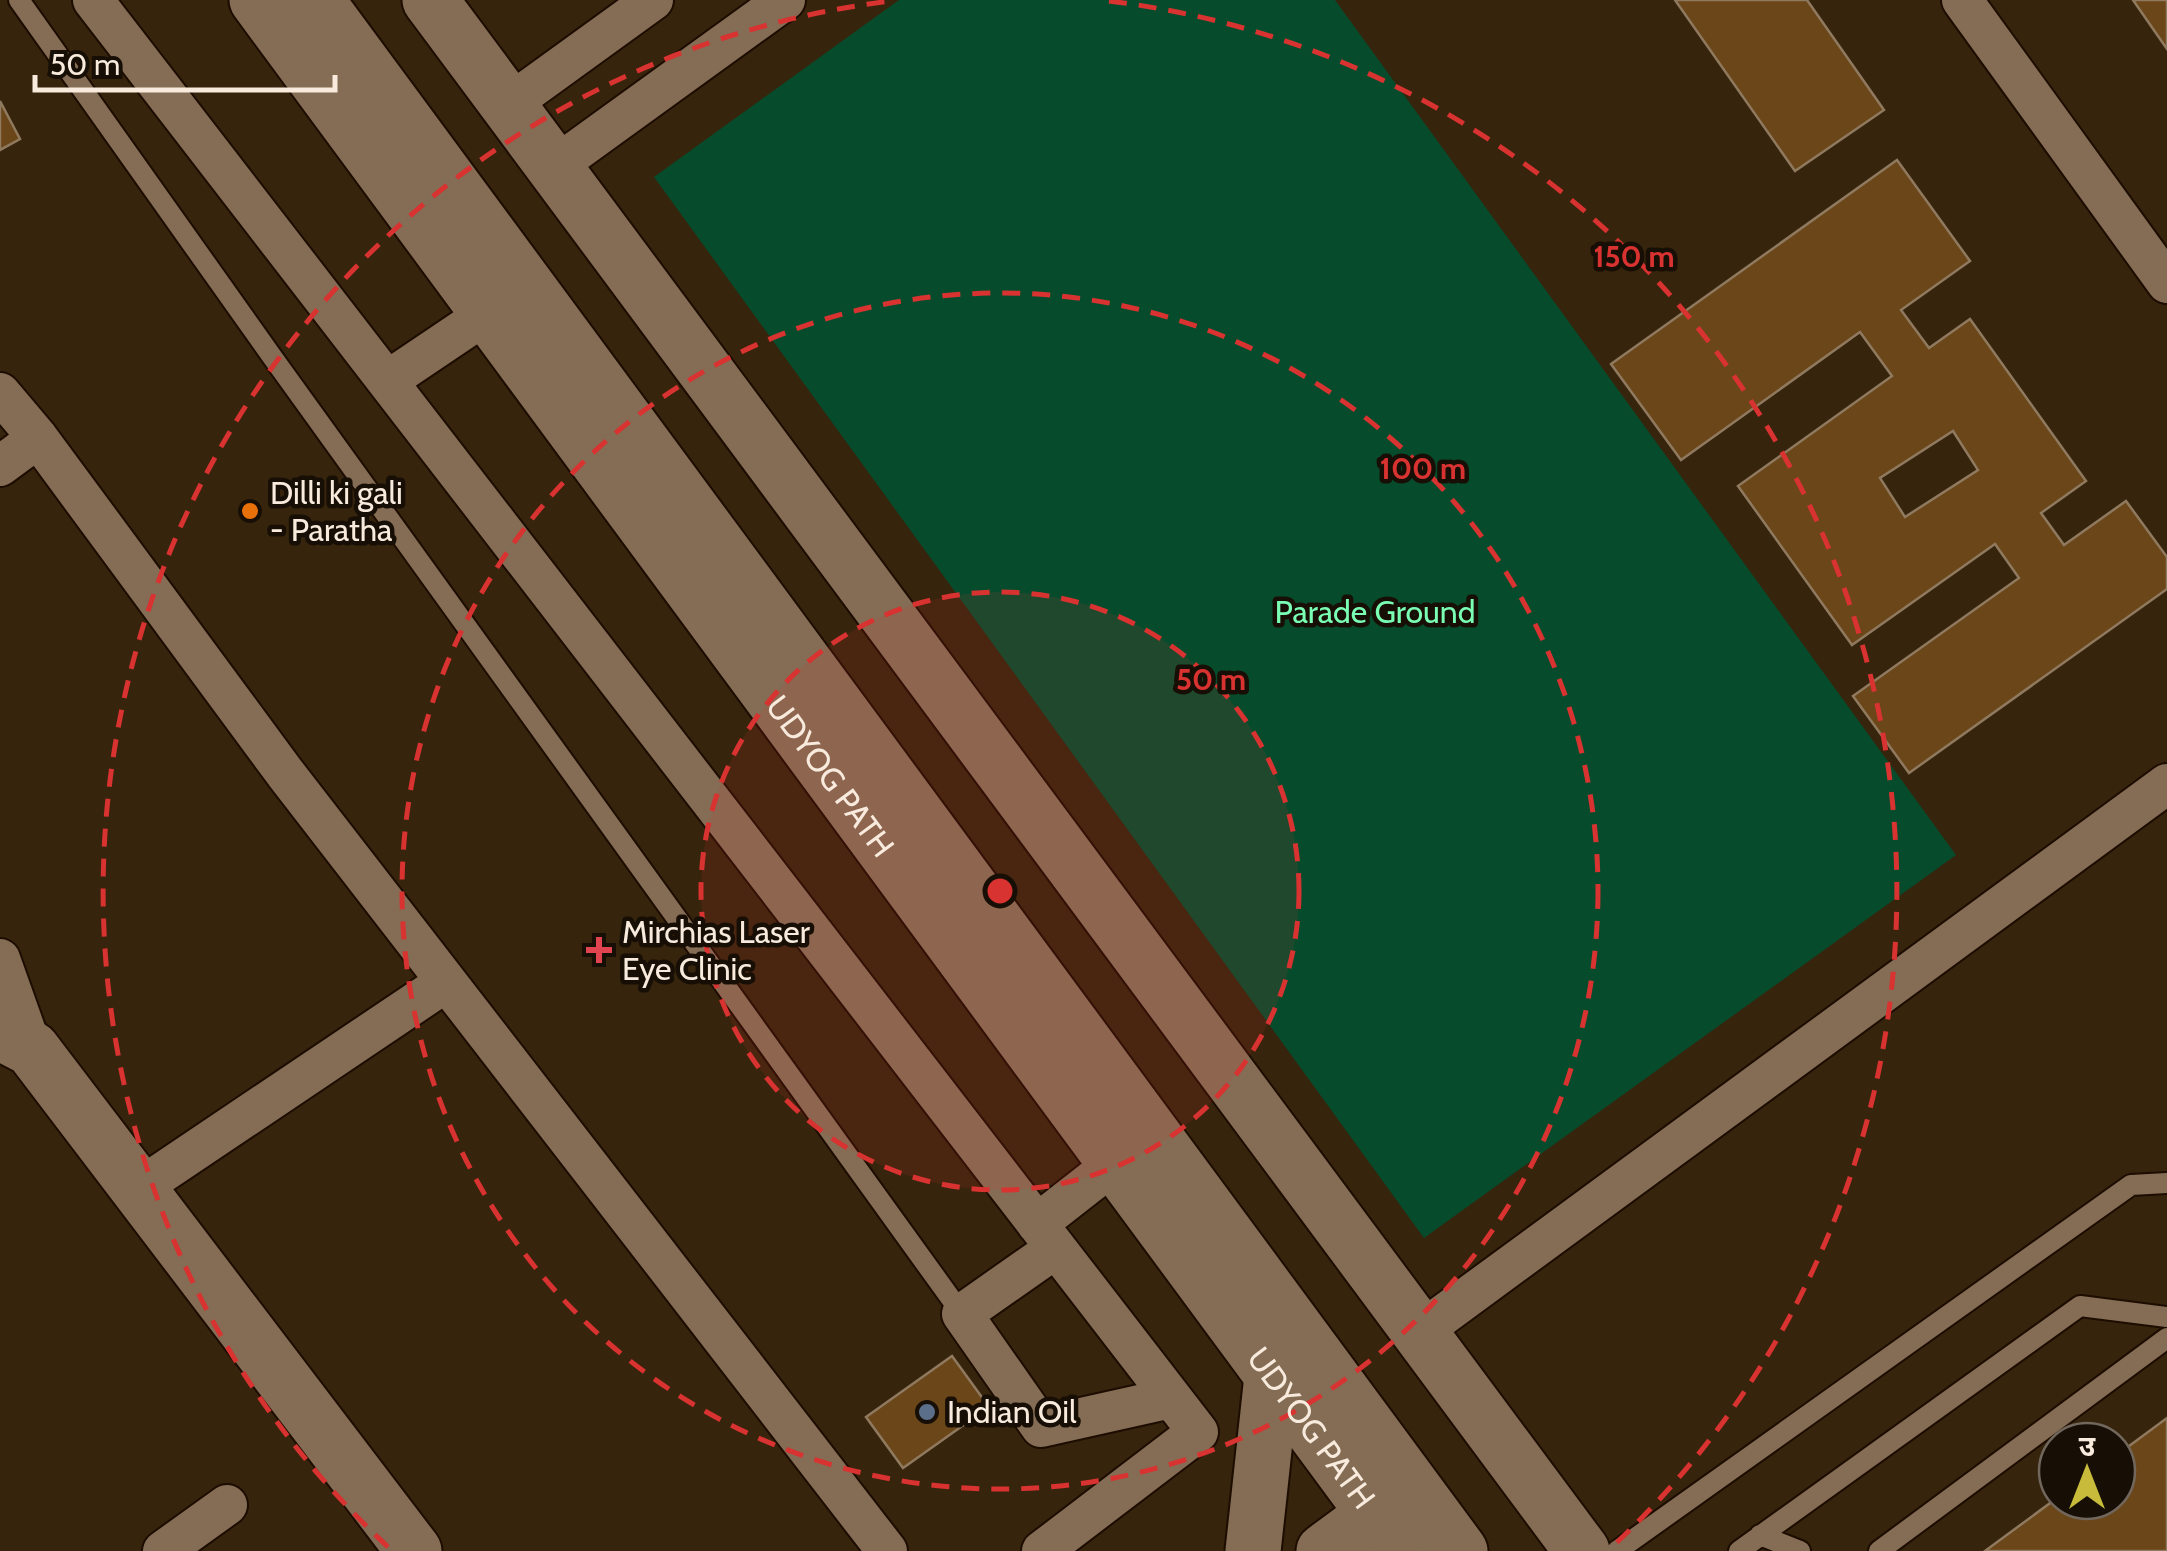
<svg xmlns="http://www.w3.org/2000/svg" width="2167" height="1551" font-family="Cabin,'Noto Sans Devanagari',sans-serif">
<rect width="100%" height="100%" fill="#37240c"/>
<path fill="#064c2c" d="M899,0H1335L1956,855L1424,1238L654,177Z"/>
<path fill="#6a4619" stroke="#8f795f" stroke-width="2.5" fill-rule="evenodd" d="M1675,0H1807L1884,110L1795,171Z
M2133,0H2167V49Z
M0,101L20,139L0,150Z
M1897,160L1970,261L1901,310L1929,348L1970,319L2086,481L2041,513L2064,545L2126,501L2167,557V589L1909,773L1853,696L2019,578L1995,544L1852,645L1738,486L1892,376L1860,332L1681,460L1611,364ZM1953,431L1978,470L1905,517L1880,478Z
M952,1356L989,1407L903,1468L866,1417Z
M2167,1418V1551H1985L2057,1498V1501H2117V1455Z"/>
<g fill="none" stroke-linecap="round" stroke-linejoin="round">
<defs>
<path id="lane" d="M19,0L273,358L962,1314
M1760,1535L1800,1551
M1617,1551L2131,1185L2167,1183
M1739,1551L2080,1306L2167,1317
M1879,1551L2167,1338"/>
<path id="street" d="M93,0L1198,1432L1042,1551
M1962,0L2167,283
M508,105L653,0
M554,167L785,0
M387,381L488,313
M0,393L38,438L285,773L887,1551
M0,466L38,438
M0,959L32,1049
M138,1189L446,982
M1037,1224L1115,1163
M1056,1248L962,1314L1041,1427L1171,1398
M1420,1332L2167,784
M163,1551L227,1505"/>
<g id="secondary">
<path id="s1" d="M257,0L1402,1551"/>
<path d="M316,0L1460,1551"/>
<path d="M430,0L1582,1551"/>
<path d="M0,1032L32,1049L414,1551"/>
<path d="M1253,1551L1272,1376"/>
<path d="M1324,1551L1374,1514"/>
</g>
</defs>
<use href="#lane" stroke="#1d0c00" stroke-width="24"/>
<use href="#street" stroke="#1d0c00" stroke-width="44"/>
<use href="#secondary" stroke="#1d0c00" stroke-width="59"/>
<use href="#lane" stroke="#846d54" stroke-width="20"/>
<use href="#street" stroke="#846d54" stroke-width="40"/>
<use href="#secondary" stroke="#846d54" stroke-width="55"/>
</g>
<circle cx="1000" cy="891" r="299" fill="#d83231" fill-opacity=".12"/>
<g fill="none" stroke="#d83231" stroke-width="5" stroke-dasharray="18 12">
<circle cx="1000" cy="891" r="299"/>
<circle cx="1000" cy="891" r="598"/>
<path d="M388 1547A897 897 0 0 1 891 1M1109 1A897 897 0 0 1 1612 1547"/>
</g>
<circle fill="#e8710a" stroke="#170f06" stroke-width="4" cx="250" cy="511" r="10"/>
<path fill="#e0444e" stroke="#170f06" stroke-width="4" d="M594 935h10v10h10v10h-10v10h-10v-10h-10v-10h10z"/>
<circle fill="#5c6f8a" stroke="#170f06" stroke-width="4" cx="927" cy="1412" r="10"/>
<g text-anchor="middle" stroke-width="9" stroke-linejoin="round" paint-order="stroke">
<g font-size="32" fill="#f8ebdd" stroke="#170f06" text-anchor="start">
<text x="270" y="504">Dilli ki gali<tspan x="270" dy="37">- Paratha</tspan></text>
<text x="622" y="943">Mirchias Laser<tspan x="622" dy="37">Eye Clinic</tspan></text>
<text x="947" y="1423">Indian Oil</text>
</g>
<g font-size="32" fill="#79feb4" stroke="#170f06">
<text x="1375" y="623">Parade Ground</text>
</g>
<g font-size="32" fill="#f8ebdd" stroke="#170f06">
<text dy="11" stroke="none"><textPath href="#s1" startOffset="965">UDYOG PATH</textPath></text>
<text dy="11" stroke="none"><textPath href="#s1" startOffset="1775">UDYOG PATH</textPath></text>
</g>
</g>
<circle cx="1000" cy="891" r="15" fill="#d83231" stroke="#170f06" stroke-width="5"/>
<g font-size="30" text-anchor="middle" font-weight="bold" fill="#d83231" stroke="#170f06" stroke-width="9" stroke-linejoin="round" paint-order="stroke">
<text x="1634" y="267">150 m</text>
<text x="1423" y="479">100 m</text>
<text x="1211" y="690">50 m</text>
</g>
<g transform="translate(2087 1471)"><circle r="48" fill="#170f06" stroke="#71675c" stroke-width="2.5"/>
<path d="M0-8L18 38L0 25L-18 38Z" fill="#c8bb3b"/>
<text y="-15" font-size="28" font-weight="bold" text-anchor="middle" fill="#f8ebdd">उ</text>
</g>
<path d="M35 75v15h300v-15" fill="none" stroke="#f8ebdd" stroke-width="5"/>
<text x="50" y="75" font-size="30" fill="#f8ebdd" stroke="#170f06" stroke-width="8" paint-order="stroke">50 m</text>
</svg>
